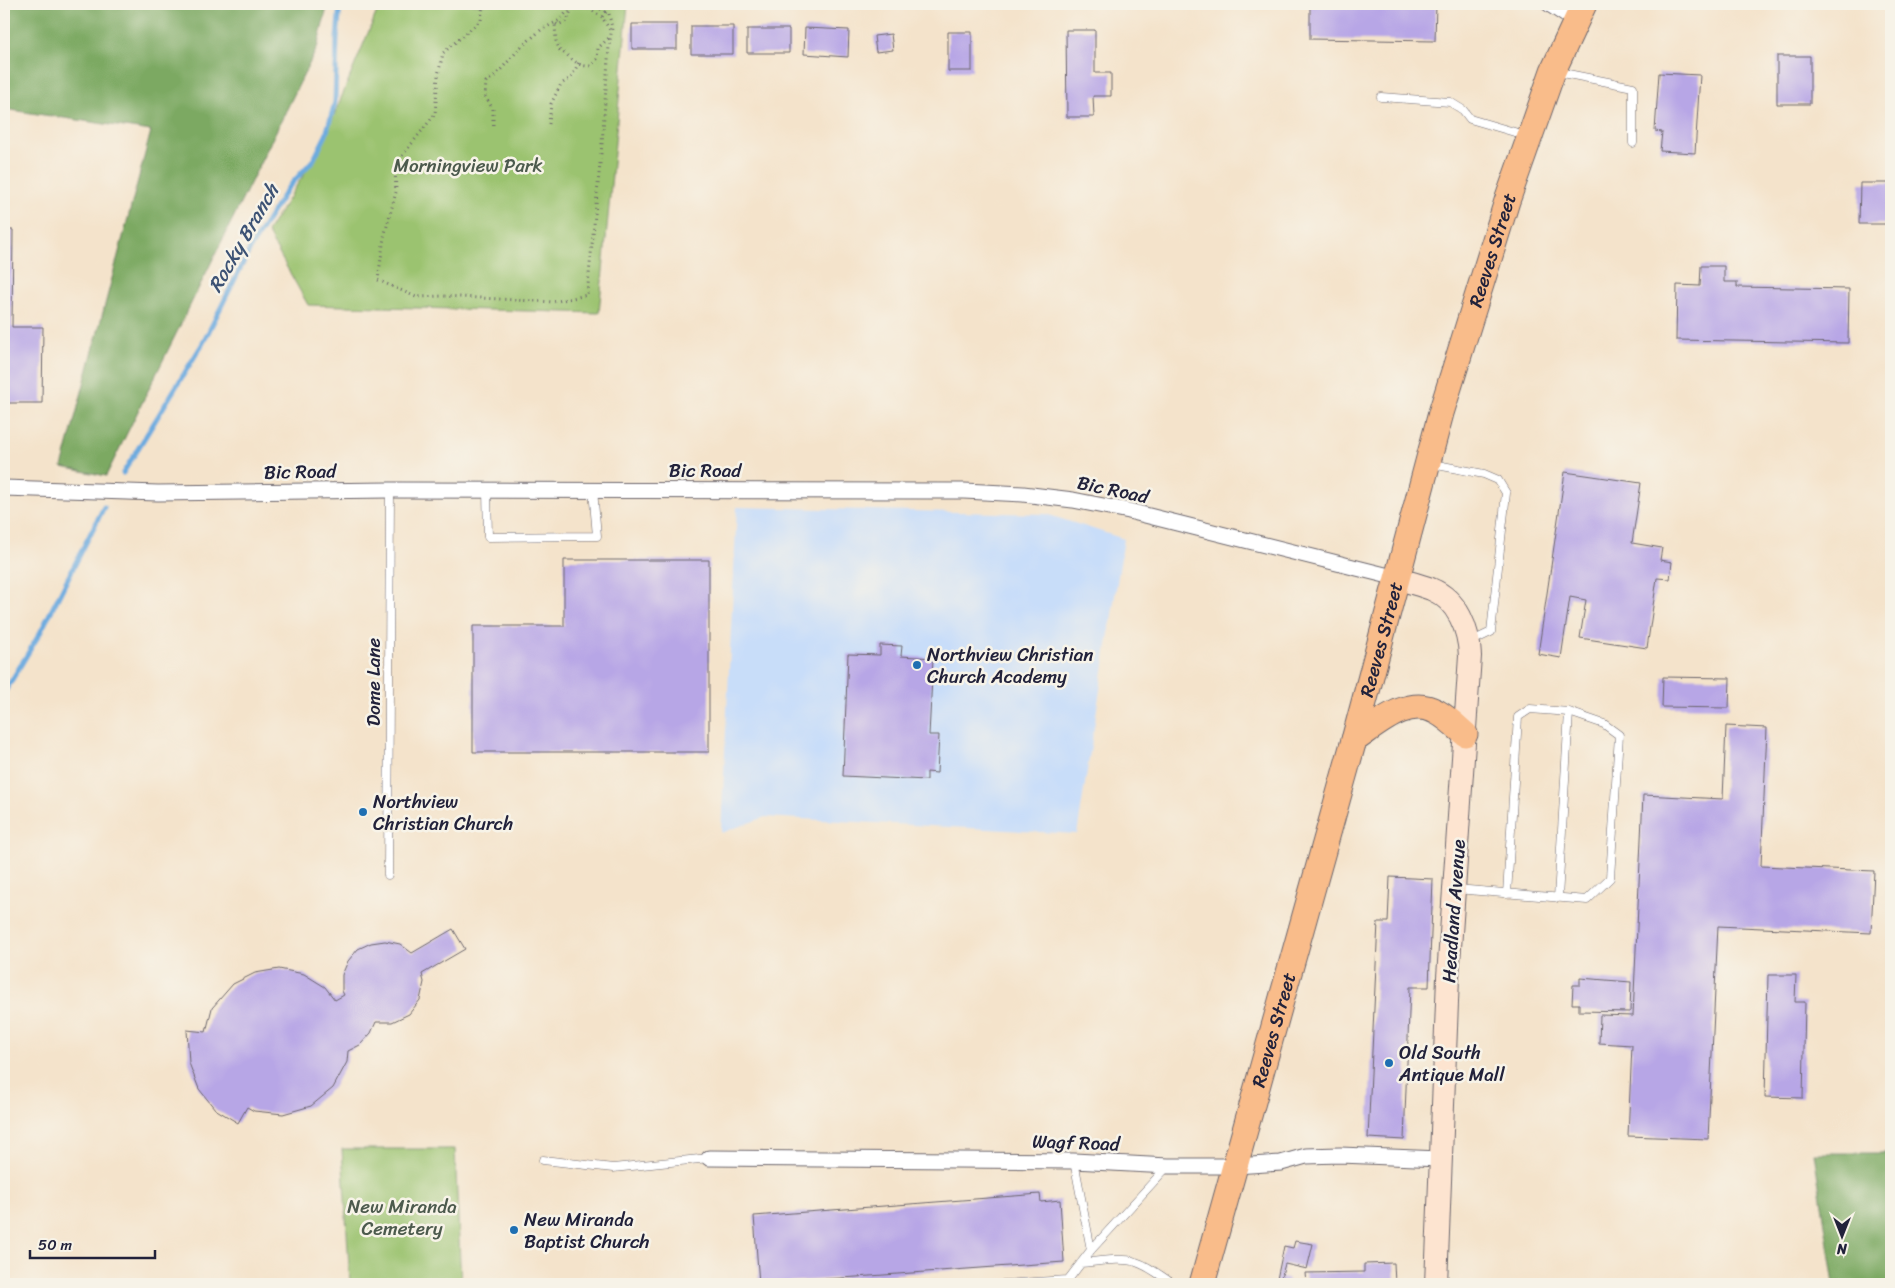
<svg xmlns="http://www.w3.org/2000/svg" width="1895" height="1288" font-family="Sriracha,sans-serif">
<rect width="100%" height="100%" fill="#f7f3e8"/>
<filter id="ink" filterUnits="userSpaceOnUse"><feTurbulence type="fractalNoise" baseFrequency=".02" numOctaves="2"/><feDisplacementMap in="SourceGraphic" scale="10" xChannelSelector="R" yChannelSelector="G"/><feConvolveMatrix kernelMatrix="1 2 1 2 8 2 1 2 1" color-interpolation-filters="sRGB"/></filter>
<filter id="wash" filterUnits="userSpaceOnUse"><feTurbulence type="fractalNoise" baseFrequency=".0096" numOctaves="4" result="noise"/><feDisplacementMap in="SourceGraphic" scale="20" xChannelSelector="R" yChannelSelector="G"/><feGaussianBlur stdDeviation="1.12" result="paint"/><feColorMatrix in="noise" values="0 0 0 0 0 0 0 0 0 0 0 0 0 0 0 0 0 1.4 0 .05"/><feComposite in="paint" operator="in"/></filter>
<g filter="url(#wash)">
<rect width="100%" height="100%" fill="#f4e3cb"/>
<path fill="#c8ddf9" d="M737,507L1046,514L1124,539L1077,834L765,817L721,833Z"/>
<path fill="#9bc36f" stroke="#5e7255" d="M380,4H628L599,313L308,305L267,232L320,149Z
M342,1149H455L461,1284H350Z"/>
<path fill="#7ca962" stroke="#4f664e" d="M4,4H328L317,48L106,476L62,467L151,131L4,109Z
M1814,1153H1891V1284H1834Z"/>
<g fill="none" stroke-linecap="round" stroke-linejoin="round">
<path stroke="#6dabdf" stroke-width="5" d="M123,473L203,343L252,245L287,189L314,159L326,135L335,102L337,38L340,4
M4,693L40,633L104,507"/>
</g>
<g id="blocks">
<path fill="#b7a6e6" d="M1310,4H1436L1435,41L1310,39Z
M632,24H677V49H632Z
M691,26H733V54H691Z
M805,28L849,30L848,57L804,54Z
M747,29H789V53H747Z
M1066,30H1095V73H1111V96H1093L1094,117H1067Z
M948,32H972V71H948Z
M891,34L893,50L876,52L874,36Z
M1777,56H1810V104H1777Z
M1659,73L1700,75L1695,153L1660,151L1662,132L1655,131Z
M1860,183H1891V224H1859Z
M4,230H13L12,327H43L42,403H4Z
M1701,266H1724V282H1737V287L1849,289L1848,343L1676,340L1677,285L1700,286Z
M1565,472L1641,483L1632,543L1662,548L1660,560L1672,562L1670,579L1657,578L1647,648L1580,638L1586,600L1570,597L1561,658L1538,654Z
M564,560H709V752H473V626H564Z
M880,645L902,646L901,656L933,658L929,735H939L937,773L927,772V780L843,776L848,654L880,655Z
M1663,677L1730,678L1729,708L1662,707Z
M1726,726L1767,728L1761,866L1874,871L1871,933L1718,926L1708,1139L1628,1136L1632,1045L1599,1043L1600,1015L1633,1016L1643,795L1723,799Z
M1390,877L1433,879L1429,987H1410L1404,1140L1368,1138L1378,922H1388Z
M453,929L465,949L422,974L424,982L420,1000L409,1014L392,1022H376L371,1033L360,1045L348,1051L347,1062L333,1088L311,1106L283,1114L254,1111L247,1107L238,1123L215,1109L199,1089L189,1063L187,1030L206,1032L212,1008L233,984L255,973L279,969L304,974L325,987L335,1000L344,995L342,991V975L348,961L358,949L371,943L385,941L400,944L412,953Z
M1768,975H1796L1795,1002H1805L1803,1098L1765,1097Z
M1580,978L1631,982L1630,1012L1579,1011V1004H1572L1573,985H1580Z
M1040,1194L1041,1202L1060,1200L1064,1262L759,1284L754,1216Z
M1295,1241L1313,1244L1307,1269L1285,1264L1281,1278L1288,1279L1287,1284H1276L1284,1246L1293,1248Z
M1394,1263L1395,1284H1306L1305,1273L1364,1272V1264Z"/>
</g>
</g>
<g filter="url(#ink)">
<use href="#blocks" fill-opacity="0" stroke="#6c666d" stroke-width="1"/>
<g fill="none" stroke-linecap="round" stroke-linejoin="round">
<defs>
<path id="lane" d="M1558,72L1633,87V143
M1381,97L1450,102L1463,110L1470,119L1528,136
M1432,464L1484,474L1498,480L1506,493L1491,632L1470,642
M487,490L488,537L597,536L593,490
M388,875L390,490
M1456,889L1587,900L1610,878L1619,735L1604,724L1569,712L1558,898
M1507,894L1518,717L1530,709L1569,712
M543,1160L613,1168L709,1158
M1074,1161L1091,1250
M1081,1263C1098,1262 1120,1257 1136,1262C1149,1266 1161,1276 1173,1284
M1003,1284L1068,1280L1091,1250L1167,1167"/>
<path id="street" d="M1549,4L1575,21
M4,488L158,493L390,490L964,491L1023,494L1073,500L1129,511L1397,578
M709,1158L1074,1161L1168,1166H1235L1281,1163L1306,1156L1340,1155L1441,1159"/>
<path id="secondary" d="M1397,578C1408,582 1420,585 1431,589C1458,600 1469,630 1470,656L1448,977L1436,1284"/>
<g id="primary">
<path d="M1354,740C1377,725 1408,695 1437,712C1448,718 1456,726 1465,734"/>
<path id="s1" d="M1202,1284L1354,740L1441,413L1507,201L1553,71L1584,4"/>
</g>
</defs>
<use href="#lane" stroke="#6c666d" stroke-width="9"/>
<use href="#street" stroke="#6c666d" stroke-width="17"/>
<use href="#secondary" stroke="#6c666d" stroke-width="24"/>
<use href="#primary" stroke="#6c666d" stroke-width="27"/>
<path stroke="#6c666d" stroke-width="3" stroke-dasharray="1 4" stroke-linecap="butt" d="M483,4L481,20L443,53L438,75L435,114L395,165L396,192L384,237L378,280L416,297L443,296L553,302L587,295L602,144L609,46L612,28L609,14L592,4
M606,12L602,17L611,32
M602,17L590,9L573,5L567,21L558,25L555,23L556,41L560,51C573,57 575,67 591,66L597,59L598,48L609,38
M549,124L551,104L561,84L571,78L579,62
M493,125V109L485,96L486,82L495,76L521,47L541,30L560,20L572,6"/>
<use href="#lane" stroke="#fff" stroke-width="8"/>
<use href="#street" stroke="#fff" stroke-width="15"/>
<use href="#secondary" stroke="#fde4d0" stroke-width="22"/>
<use href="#primary" stroke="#f9bc8a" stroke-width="25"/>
</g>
</g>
<g fill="#1f6fb2" stroke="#f7f3e8" stroke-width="2">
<circle cx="917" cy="665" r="5"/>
<circle cx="363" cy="812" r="5"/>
<circle cx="1389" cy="1063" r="5"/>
<circle cx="514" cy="1230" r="5"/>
</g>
<g text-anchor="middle" stroke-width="5" stroke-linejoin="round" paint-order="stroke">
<g font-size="19" fill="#4c5a4d" stroke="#f7f3e8">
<text x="468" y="172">Morningview Park</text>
<text x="402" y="1213">New Miranda<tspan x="402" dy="22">Cemetery</tspan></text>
</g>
<g font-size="19" fill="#22223b" stroke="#f7f3e8">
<text dy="7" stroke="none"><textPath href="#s1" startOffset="1074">Reeves Street</textPath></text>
<text x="705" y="477">Bic Road</text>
<text transform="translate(300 471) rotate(-1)" y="7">Bic Road</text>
<text transform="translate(1113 489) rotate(12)" y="7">Bic Road</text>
<text dy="7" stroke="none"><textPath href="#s1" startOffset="669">Reeves Street</textPath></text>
<text transform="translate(373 682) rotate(-90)" y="7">Dome Lane</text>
<text transform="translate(1453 911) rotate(-86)" y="7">Headland Avenue</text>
<text dy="7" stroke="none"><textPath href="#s1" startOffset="264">Reeves Street</textPath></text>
<text transform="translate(1076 1142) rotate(2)" y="7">Wagf Road</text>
</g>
<g font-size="19" fill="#22223b" stroke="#f7f3e8" text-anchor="start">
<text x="927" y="661">Northview Christian<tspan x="927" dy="22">Church Academy</tspan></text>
<text x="373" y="808">Northview<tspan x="373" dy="22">Christian Church</tspan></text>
<text x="1399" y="1059">Old South<tspan x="1399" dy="22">Antique Mall</tspan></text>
<text x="524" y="1226">New Miranda<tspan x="524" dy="22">Baptist Church</tspan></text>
</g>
<g font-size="20" font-style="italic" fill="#3c5274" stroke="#f7f3e8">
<text transform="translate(243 238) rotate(-60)" y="7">Rocky Branch</text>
</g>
</g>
<rect width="1895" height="1288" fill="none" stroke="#f7f3e8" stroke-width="20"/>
<g transform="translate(1842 1236) rotate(180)" stroke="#f7f3e8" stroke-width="4" paint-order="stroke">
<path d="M0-4L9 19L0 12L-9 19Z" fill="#22223b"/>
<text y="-8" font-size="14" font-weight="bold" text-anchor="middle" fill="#22223b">N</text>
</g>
<path d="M30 1250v8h125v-8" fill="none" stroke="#22223b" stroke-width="2.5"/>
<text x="38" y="1250" font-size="15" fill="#22223b" stroke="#f7f3e8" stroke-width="4" paint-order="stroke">50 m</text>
</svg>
